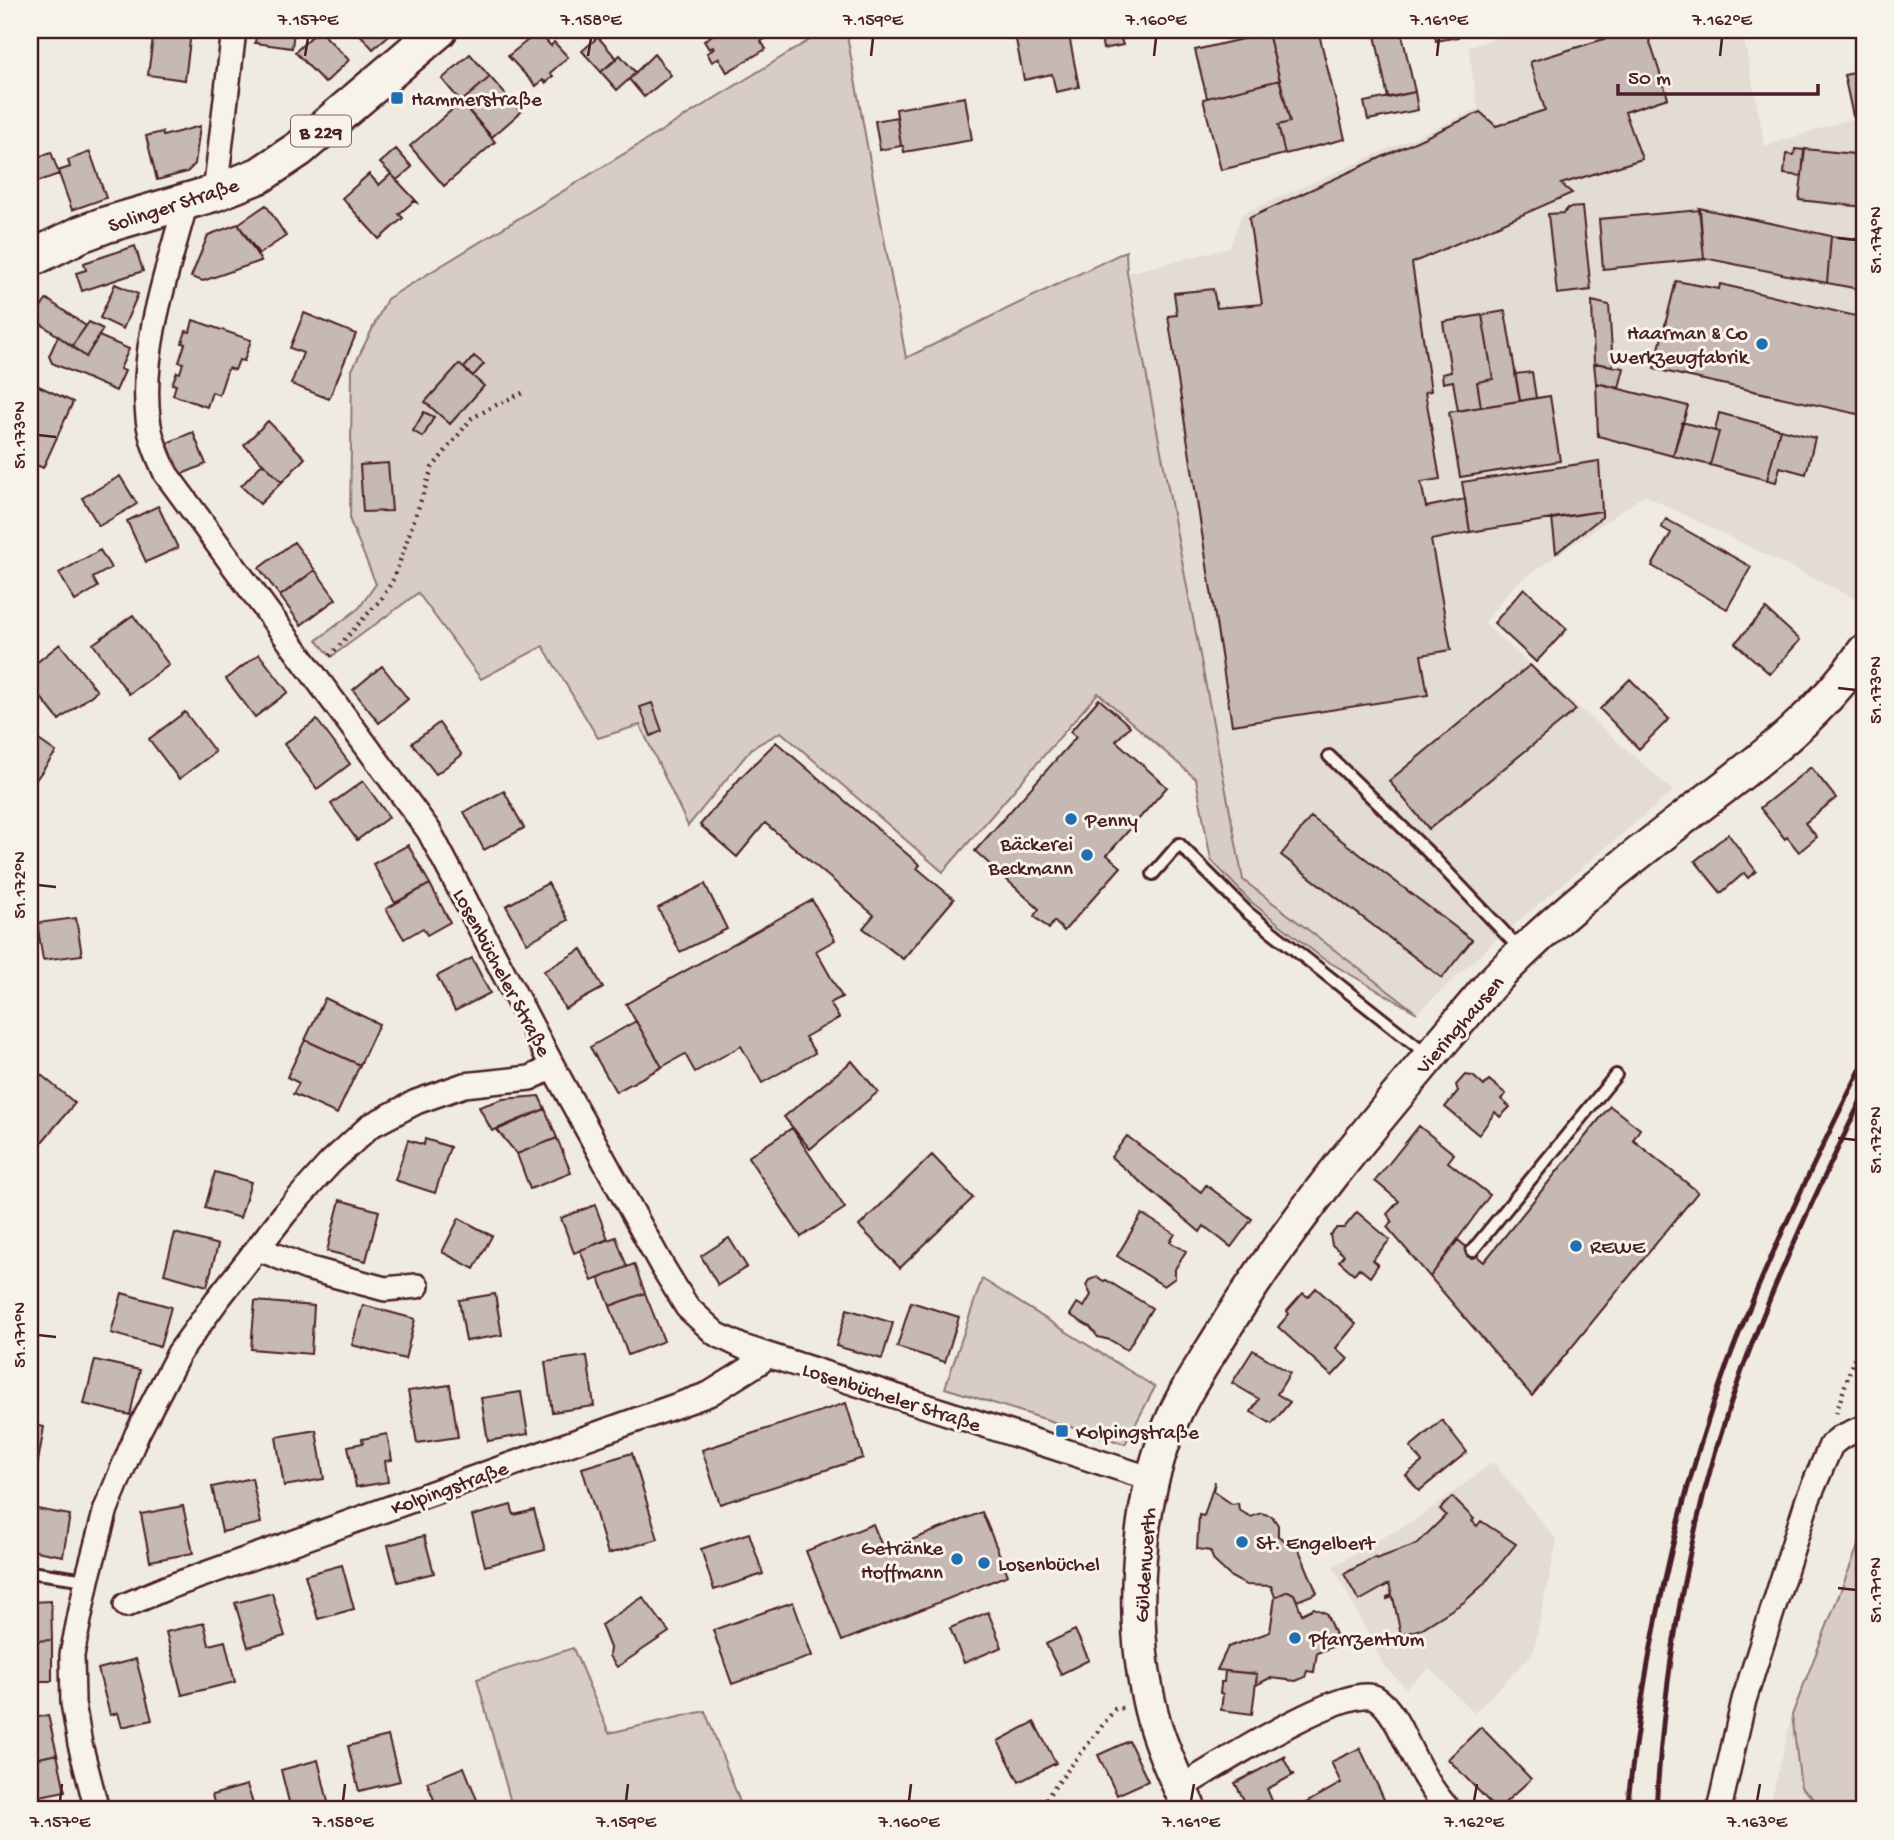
<svg xmlns="http://www.w3.org/2000/svg" width="1894" height="1840" font-family="'Gochi Hand',sans-serif">
<rect width="100%" height="100%" fill="#f0ebe0"/>
<filter id="ink" filterUnits="userSpaceOnUse"><feTurbulence type="fractalNoise" baseFrequency=".0143" numOctaves="2"/><feDisplacementMap in="SourceGraphic" scale="14" xChannelSelector="R" yChannelSelector="G"/><feConvolveMatrix kernelMatrix="1 2 1 2 8 2 1 2 1" color-interpolation-filters="sRGB"/></filter>
<g filter="url(#ink)">
<path fill="#e3dcd2" d="M1522,30H1742L1765,146L1864,115V603L1644,495L1516,584L1484,623L1673,791L1495,941L1417,1013L1243,880L1127,273L1229,248L1242,214L1478,109L1468,47Z
M1493,1462L1557,1541L1533,1653L1474,1713L1429,1668L1406,1688L1384,1666L1333,1566L1423,1515Z
M1792,1715L1801,1787L1826,1810H1769Z"/>
<path fill="#d8cdc6" stroke="#917678" stroke-width="2" d="M826,30H846L906,358L1126,251L1127,273L1243,880L1417,1013L1322,958L1250,901L1211,860L1196,779L1098,693L943,872L781,732L752,748L688,826L640,725L598,738L543,646L481,679L418,593L331,657L317,640L359,608L376,584L350,521L352,370L387,299Z
M982,1279L1155,1387L1125,1444L945,1388Z
M1864,1531V1810H1826L1801,1787L1792,1715Z
M573,1648L609,1733L705,1711L743,1810H513L477,1679Z"/>
<path fill="#c6b8b3" stroke="#4a1f2b" stroke-width="2" d="M154,30L191,33L185,80L148,75Z
M257,30H294L292,48L255,43Z
M319,30L349,60L325,83L295,52Z
M356,30H395L373,49Z
M719,30H781L761,41L766,49L727,72L719,58L712,62L707,53L714,49L713,47L709,49L704,41Z
M1014,30H1068L1079,87L1056,92L1052,74L1024,80Z
M1100,30H1154V33L1121,39L1123,45L1103,49Z
M1280,30H1318L1345,139L1285,154L1278,125L1290,122L1268,33Z
M1370,30H1401L1415,92L1388,98L1375,35L1371,36Z
M1434,30H1456L1458,37L1436,41Z
M1605,30H1646L1668,98L1625,112L1642,159L1561,184L1572,193L1412,263L1431,391L1425,392L1440,479L1421,482L1426,507L1465,499L1470,532L1431,540L1451,650L1421,655L1428,695L1232,725L1168,316L1177,315L1174,293L1213,289L1217,308L1262,304L1249,218L1480,112L1496,126L1545,110L1530,62L1607,38Z
M538,32L551,46L554,42L568,57L550,73L553,76L546,83L543,80L536,86L508,56Z
M1268,33L1280,80L1207,98L1195,50Z
M598,37L617,59L601,72L582,51Z
M470,54L490,77L461,102L442,79Z
M654,54L671,75L644,97L629,79Z
M620,55L636,73L617,90L601,72Z
M1864,71V113L1853,116L1844,75Z
M490,77L521,112L492,137L461,102Z
M1280,80L1290,122L1278,125L1285,154L1221,170L1203,99Z
M1415,92L1418,110L1368,120L1364,102Z
M965,97L972,140L904,152L903,146H901L896,109Z
M461,102L495,142L444,186L410,146Z
M897,117L901,146L880,150L875,121Z
M200,126L195,164L187,172L157,180L146,136L162,132L163,136Z
M396,149L412,167L397,180L380,163Z
M1795,149L1804,150L1802,176L1784,174L1786,154L1794,155Z
M1805,149L1864,155V207L1799,200Z
M51,152L59,174L37,182L30,160Z
M90,152L106,198L72,210L58,171L70,167L68,160Z
M369,174L379,185L391,174L419,204L414,201L399,214L403,218L379,239L342,198Z
M266,205L286,236L259,254L238,224Z
M1582,207L1591,290L1557,294L1548,214L1564,213L1568,208Z
M1699,208L1831,236L1827,283L1704,258Z
M1700,210L1704,259L1603,269L1599,219Z
M238,224L261,261L203,281L191,277L208,235Z
M1831,236L1864,240V290L1827,283Z
M135,246L143,271L82,291L76,273L86,270L84,263Z
M1676,281L1719,289L1720,284L1864,318V412L1862,415L1654,369Z
M115,284L138,294L123,329L100,318Z
M47,299L86,326L72,346L33,318Z
M1592,301L1609,305L1613,366L1594,363Z
M1505,311L1520,401L1481,407L1477,382L1493,379L1482,315Z
M304,313L356,334L329,399L291,384L303,353L290,348Z
M1482,315L1493,379L1477,382L1481,407L1458,411L1453,381L1443,383L1442,374L1451,372L1443,322Z
M193,320L251,340L244,361L239,360L235,370L228,368L219,395L212,392L207,407L173,395L176,385L172,384L177,372L180,373L183,363L179,362L185,344L182,343L186,331L190,332Z
M89,322L103,329L86,357L72,346Z
M58,336L86,357L99,336L129,349L120,369L125,371L116,391L52,363L49,356Z
M474,356L484,364L473,376L464,368Z
M1594,363L1624,368L1619,388L1596,383Z
M459,364L484,386L450,424L425,402Z
M1532,372L1536,398L1520,401L1515,374Z
M30,382L73,402L43,468L30,462Z
M1596,383L1688,406L1673,456L1598,436Z
M1550,396L1560,461L1460,477L1449,412Z
M424,412L434,417L423,437L413,431Z
M1719,413L1780,429L1767,480L1710,465L1719,432L1715,431Z
M268,421L305,458L282,482L244,445Z
M1682,422L1719,432L1710,465L1673,456Z
M1780,429L1815,438L1806,474L1780,467L1776,482L1767,480Z
M193,432L206,464L180,475L167,443Z
M1599,461L1602,511L1470,532L1462,482Z
M263,463L282,482L260,504L241,486Z
M388,463L392,511L363,512L360,465Z
M120,476L137,504L99,526L82,498Z
M158,506L178,548L146,562L127,521Z
M1602,511V517L1556,553L1552,518Z
M1666,519L1751,567L1727,609L1652,566L1671,533L1661,527Z
M294,542L315,570L280,596L259,568Z
M100,550L111,568L93,578L98,587L75,601L59,573Z
M315,570L336,599L301,625L280,596Z
M1524,588L1567,629L1536,662L1494,623Z
M1766,609L1800,640L1770,674L1735,643Z
M133,615L169,665L129,694L93,644Z
M60,644L97,691L59,720L30,684V668Z
M259,654L288,692L255,717L226,679Z
M1530,665L1576,710L1429,829L1389,781Z
M382,666L408,699L379,723L353,690Z
M1630,679L1669,719L1639,749L1600,709Z
M1099,699L1130,726L1116,741L1167,787L1107,855L1121,867L1064,931L1054,921L1049,929L1034,916L1039,909L975,851L1076,737L1070,732Z
M652,703L662,731L651,736L640,707Z
M185,712L215,752L179,779L149,739Z
M317,720L350,764L317,789L284,744Z
M439,723L462,755L436,774L412,743Z
M30,734L56,752L30,788Z
M776,742L920,865L917,868L954,899L903,959L863,928L874,915L765,823L737,857L700,825L741,777Z
M1811,767L1836,798L1805,823L1817,837L1799,852L1787,837L1785,839L1760,808Z
M363,781L389,817L357,840L331,804Z
M504,791L524,828L484,850L464,812Z
M1311,817L1472,940L1442,978L1281,855Z
M1728,834L1756,871L1748,878L1744,873L1721,893L1695,861Z
M408,845L430,884L395,903L373,864Z
M548,883L568,920L527,943L506,906Z
M430,884L450,922L427,935L423,928L404,939L386,909Z
M705,884L727,929L680,952L658,908Z
M812,900L835,940L816,951L842,997L830,1003L839,1018L805,1037L815,1053L762,1083L741,1046L695,1072L685,1054L662,1067L626,1004Z
M76,918L82,955L43,960L37,923Z
M582,949L603,988L565,1009L544,971Z
M472,958L490,993L455,1011L437,976Z
M325,998L379,1024L360,1065L305,1040Z
M636,1021L662,1067L616,1092L590,1047Z
M305,1040L360,1065L337,1114L293,1094L299,1083L287,1077Z
M852,1061L878,1092L810,1149L784,1117Z
M34,1069L75,1103L30,1156V1074Z
M1465,1075L1473,1076L1484,1086L1489,1080L1506,1094L1501,1099L1510,1107L1500,1117L1495,1112L1479,1135L1445,1107L1458,1091L1456,1085Z
M539,1096L545,1109L492,1131L479,1107L503,1099Z
M1610,1106L1640,1129L1633,1140L1698,1192L1532,1396L1430,1277L1458,1240L1484,1262Z
M545,1109L557,1138L517,1154L497,1130Z
M1419,1126L1454,1154L1448,1162L1490,1195L1430,1277L1387,1227L1392,1221L1387,1214L1399,1201L1375,1181Z
M792,1128L845,1208L801,1237L748,1157Z
M1127,1136L1201,1192L1206,1185L1252,1219L1231,1247L1204,1226L1200,1232L1111,1157Z
M557,1138L571,1173L530,1189L517,1154Z
M425,1139L450,1147L435,1193L395,1180L408,1140L424,1145Z
M932,1155L973,1198L900,1268L859,1226Z
M215,1172L251,1182L240,1218L205,1208Z
M340,1200L379,1211L366,1261L327,1251Z
M595,1205L608,1239L574,1253L561,1218Z
M1357,1212L1390,1240L1372,1260L1378,1265L1370,1277L1359,1268L1354,1274L1339,1261L1344,1255L1332,1245L1330,1235L1337,1228H1344Z
M1142,1214L1175,1234L1170,1242L1186,1251L1175,1269V1278L1164,1286L1117,1256Z
M459,1218L492,1236L474,1269L442,1252Z
M175,1233L218,1245L207,1286L164,1274Z
M616,1237L627,1267L592,1281L580,1250Z
M729,1238L747,1267L718,1285L701,1256Z
M634,1264L645,1293L610,1306L599,1278Z
M1097,1277L1104,1281L1106,1280L1152,1308L1127,1350L1110,1340L1098,1337L1090,1327L1070,1315L1077,1303L1084,1307L1091,1295L1086,1285L1089,1280Z
M1316,1288L1356,1324L1336,1348L1348,1359L1332,1376L1278,1327L1289,1314L1287,1311L1303,1293L1308,1297Z
M122,1293L171,1307L160,1347L111,1333Z
M645,1293L664,1341L628,1355L610,1306Z
M495,1294L502,1335L466,1341L459,1300Z
M255,1301L314,1306L311,1354L251,1349Z
M911,1302L959,1317L945,1362L897,1347Z
M363,1305L415,1319L405,1359L352,1345Z
M847,1309L893,1323L882,1359L836,1346Z
M1253,1350L1290,1373L1277,1394L1290,1402L1272,1424L1251,1412L1259,1399L1232,1383Z
M587,1356L594,1406L552,1412L545,1362Z
M95,1360L140,1370L130,1415L84,1404Z
M450,1385L458,1437L417,1443L408,1391Z
M521,1392L528,1434L488,1441L481,1398Z
M846,1403L863,1458L720,1504L702,1450Z
M1442,1420L1467,1452L1419,1491L1406,1475L1422,1462L1410,1447Z
M30,1424L44,1427L35,1479L30,1478Z
M316,1430L324,1479L284,1486L276,1437Z
M387,1434L392,1460L385,1461L388,1482L356,1487L348,1446L363,1443L362,1439Z
M632,1453L658,1539L608,1554L582,1468Z
M252,1478L261,1523L222,1532L212,1487Z
M1215,1481L1213,1491L1232,1504L1238,1503L1239,1510L1251,1517L1261,1513L1272,1516L1278,1525V1536L1289,1543L1295,1540L1317,1593L1297,1601L1294,1594L1288,1591L1275,1597L1271,1586L1246,1585L1231,1577L1214,1561L1210,1551L1197,1549L1199,1515L1204,1516Z
M1452,1497L1474,1519L1472,1521L1477,1526L1481,1521L1516,1544L1484,1584L1464,1602L1421,1629L1401,1635L1393,1597L1387,1599V1597L1392,1595L1389,1584L1359,1601L1344,1574L1375,1557L1376,1559L1417,1544L1446,1515L1440,1509Z
M511,1505L514,1515L534,1510L545,1550L485,1566L472,1516Z
M183,1506L193,1553L150,1561L141,1514Z
M31,1508L70,1515L63,1556L30,1550Z
M982,1512L1008,1575L842,1641L806,1551L873,1524L884,1551Z
M749,1533L763,1574L714,1590L701,1549Z
M424,1536L434,1573L398,1582L388,1545Z
M342,1565L354,1609L318,1619L305,1575Z
M1288,1591L1294,1594L1302,1614L1314,1608L1326,1613L1339,1644L1317,1653L1314,1672L1307,1671L1305,1677L1296,1681L1270,1678L1256,1685L1257,1674L1217,1670L1228,1647L1270,1632L1275,1597Z
M272,1593L285,1636L248,1647L235,1603Z
M643,1597L669,1632L617,1667L609,1656L610,1648L601,1625Z
M51,1601L52,1640L30,1641V1602Z
M793,1602L812,1656L732,1684L713,1630Z
M988,1612L1002,1647L964,1663L950,1628Z
M204,1623L209,1645L225,1641L235,1682L182,1695L166,1632Z
M1075,1630L1089,1660L1061,1674L1046,1644Z
M52,1640V1681H30V1641Z
M136,1659L152,1720L122,1727L118,1713L110,1715L98,1669Z
M1225,1671L1257,1674L1252,1714L1221,1710L1223,1694L1220,1693L1221,1685V1682H1224Z
M48,1715L57,1754L30,1760V1719Z
M1034,1722L1056,1763L1019,1782L998,1741Z
M1481,1727L1531,1779L1497,1810L1448,1759Z
M388,1736L400,1781L359,1791L348,1746Z
M1129,1741L1148,1781L1117,1795L1098,1755Z
M1360,1748L1389,1810H1299L1297,1808L1341,1783L1331,1762Z
M57,1754L65,1791L30,1798V1760Z
M1286,1756L1284,1759L1292,1774H1295L1267,1789L1276,1810H1234L1232,1805L1244,1800L1235,1783Z
M318,1760L329,1806L312,1810H291L281,1770Z
M464,1767L481,1810H438L427,1782Z
M247,1785L255,1810H216L212,1795Z"/>
<g fill="none" stroke-linecap="round" stroke-linejoin="round">
<defs>
<path id="lane" d="M1329,756L1430,854L1520,949
M1153,874L1179,844L1247,912L1428,1055
M1472,1251L1616,1075
M30,1572L87,1580"/>
<path id="street" d="M215,193L234,30
M186,202C168,270 140,347 148,418C150,438 158,456 166,474L429,831L553,1067L662,1266L687,1307L716,1334L743,1347L1152,1479
M259,1249L307,1268L385,1289L417,1286
M126,1605L166,1588L709,1394L760,1362L761,1354
M1180,1788C1210,1770 1348,1681 1376,1698C1394,1709 1406,1743 1416,1761C1425,1779 1435,1795 1449,1810
M97,1810L80,1744L73,1703L72,1655L87,1580L106,1509L137,1434L179,1353L217,1300L286,1212L330,1163L370,1126L416,1102L464,1085L530,1078L553,1067
M1719,1810L1744,1700L1808,1499L1831,1445L1841,1437L1864,1427"/>
<path id="secondary" d="M1190,1810C1177,1782 1163,1752 1154,1722C1129,1632 1134,1517 1168,1430C1181,1396 1203,1364 1222,1333C1298,1208 1396,1097 1490,985C1550,921 1619,868 1689,814C1754,764 1817,720 1864,651"/>
<path id="primary" d="M30,259L81,234L105,225L215,193L260,175L299,149L439,30"/>
</defs>
<use href="#lane" stroke="#4a1f2b" stroke-width="16"/>
<use href="#street" stroke="#4a1f2b" stroke-width="28"/>
<use href="#secondary" stroke="#4a1f2b" stroke-width="37"/>
<use href="#primary" stroke="#4a1f2b" stroke-width="40"/>
<path stroke="#4a1f2b" stroke-width="4.5" stroke-dasharray="2 5" stroke-linecap="butt" d="M330,656L382,598L394,578L432,468L472,418L500,403L525,392
M1836,1413L1864,1328
M791,1804L795,1810
M1037,1810L1115,1709L1123,1708"/>
<use href="#lane" stroke="#f7f3e8" stroke-width="10"/>
<use href="#street" stroke="#f7f3e8" stroke-width="23"/>
<use href="#secondary" stroke="#f7f3e8" stroke-width="32"/>
<use href="#primary" stroke="#f7f3e8" stroke-width="35"/>
<path stroke="#4a1f2b" stroke-width="5" d="M1627,1810C1644,1657 1675,1506 1728,1362C1767,1259 1815,1160 1864,1062
M1656,1810C1665,1659 1691,1508 1744,1365C1778,1272 1821,1183 1864,1094"/>
</g>
</g>
<path fill="none" stroke="#4a1f2b" stroke-width="2.5" d="M305,56L308,38M588,56L591,38M871,56L873,38M1154,56L1156,38M1437,56L1439,38M1720,56L1722,38M1838,238L1856,240M38,435L56,437M1838,688L1856,690M38,885L56,887M1838,1138L1856,1140M38,1335L56,1337M1838,1588L1856,1590M60,1801L62,1784M343,1801L345,1784M626,1801L628,1784M909,1801L911,1784M1191,1801L1194,1784M1474,1801L1477,1784M1757,1801L1760,1784"/>
<g fill="#1f6fb2" stroke="#f7f3e8" stroke-width="2.5">
<rect x="390" y="91" width="14" height="14" rx="3.5"/>
<circle cx="1762" cy="344" r="7"/>
<circle cx="1071" cy="819" r="7"/>
<circle cx="1087" cy="855" r="7"/>
<circle cx="1576" cy="1246" r="7"/>
<rect x="1055" y="1424" width="14" height="14" rx="3.5"/>
<circle cx="1242" cy="1542" r="7"/>
<circle cx="957" cy="1559" r="7"/>
<circle cx="984" cy="1563" r="7"/>
<circle cx="1295" cy="1638" r="7"/>
</g>
<g text-anchor="middle" stroke-width="6" stroke-linejoin="round" paint-order="stroke">
<rect fill="#f7f3e8" stroke="#7e5f64" stroke-width="2" x="291" y="115.5" width="60" height="31" rx="5"/>
<g font-size="19" font-weight="bold" fill="#4a1f2b">
<text x="321" y="138">B 229</text>
</g>
<g font-size="21" fill="#4a1f2b" stroke="#f7f3e8" text-anchor="start">
<text x="411" y="105">Hammerstraße</text>
<text x="1748" y="339" text-anchor="end">Haarman &amp; Co<tspan x="1748" dy="24">Werkzeugfabrik</tspan></text>
<text x="1085" y="826">Penny</text>
<text x="1073" y="850" text-anchor="end">Bäckerei<tspan x="1073" dy="24">Beckmann</tspan></text>
<text x="1590" y="1253">REWE</text>
<text x="1076" y="1438">Kolpingstraße</text>
<text x="1256" y="1549">St. Engelbert</text>
<text x="943" y="1554" text-anchor="end">Getränke<tspan x="943" dy="24">Hoffmann</tspan></text>
<text x="998" y="1570">Losenbüchel</text>
<text x="1309" y="1645">Pfarrzentrum</text>
</g>
<g font-size="21" fill="#4a1f2b" stroke="#f7f3e8">
<text transform="translate(173 204) rotate(-18)" y="7">Solinger Straße</text>
<text transform="translate(503 972) rotate(62)" y="7">Losenbücheler Straße</text>
<text transform="translate(1459 1024) rotate(-49)" y="7">Vieringhausen</text>
<text transform="translate(892 1396) rotate(18)" y="7">Losenbücheler Straße</text>
<text transform="translate(449 1487) rotate(-20)" y="7">Kolpingstraße</text>
<text transform="translate(1144 1565) rotate(-86)" y="7">Güldenwerth</text>
</g>
</g>
<rect width="1894" height="1840" fill="none" stroke="#f7f3e8" stroke-width="77"/>
<path d="M1618 84v10h200v-10" fill="none" stroke="#4a1f2b" stroke-width="3.5"/>
<text x="1628" y="84" font-size="21" fill="#4a1f2b" stroke="#f7f3e8" stroke-width="5" paint-order="stroke">50 m</text>
<rect x="38" y="38" width="1818" height="1763" fill="none" stroke="#4a1f2b" stroke-width="2.5"/>
<g font-size="18" text-anchor="middle" fill="#4a1f2b">
<text x="308" y="25">7.157°E</text>
<text x="591" y="25">7.158°E</text>
<text x="873" y="25">7.159°E</text>
<text x="1156" y="25">7.160°E</text>
<text x="1439" y="25">7.161°E</text>
<text x="1722" y="25">7.162°E</text>
<text transform="translate(1875 240) rotate(-90)" y="6">51.174°N</text>
<text transform="translate(19 435) rotate(-90)" y="6">51.173°N</text>
<text transform="translate(1875 690) rotate(-90)" y="6">51.173°N</text>
<text transform="translate(19 885) rotate(-90)" y="6">51.172°N</text>
<text transform="translate(1875 1140) rotate(-90)" y="6">51.172°N</text>
<text transform="translate(19 1335) rotate(-90)" y="6">51.171°N</text>
<text transform="translate(1875 1590) rotate(-90)" y="6">51.171°N</text>
<text x="60" y="1827">7.157°E</text>
<text x="343" y="1827">7.158°E</text>
<text x="626" y="1827">7.159°E</text>
<text x="909" y="1827">7.160°E</text>
<text x="1191" y="1827">7.161°E</text>
<text x="1474" y="1827">7.162°E</text>
<text x="1757" y="1827">7.163°E</text>
</g>
</svg>
